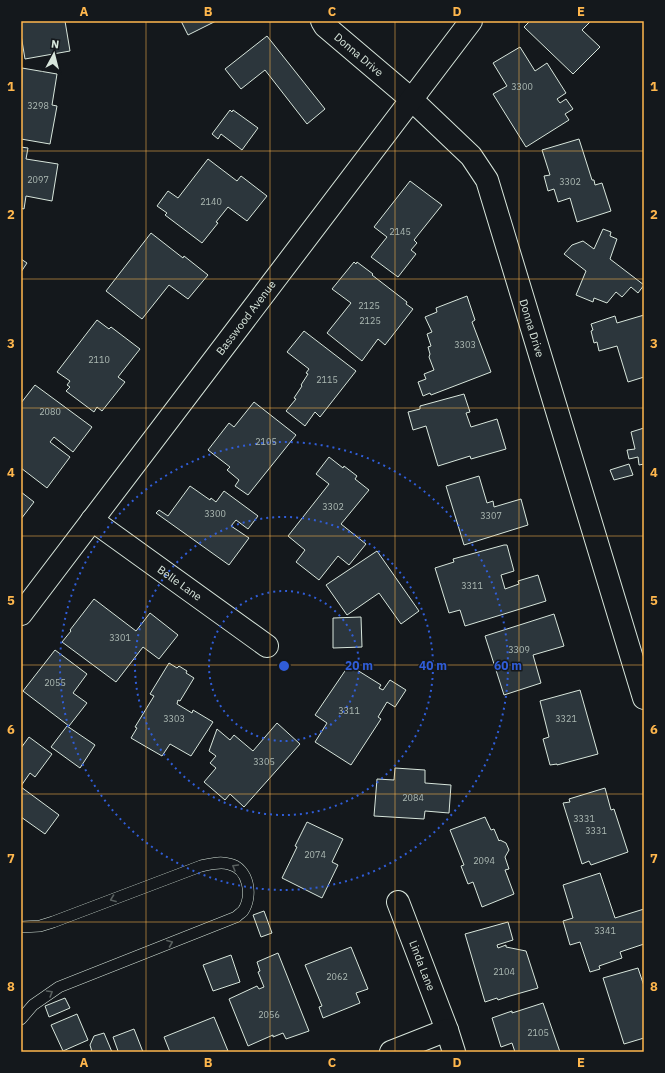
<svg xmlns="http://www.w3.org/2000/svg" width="665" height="1073" font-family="'IBM Plex Sans',sans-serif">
<rect width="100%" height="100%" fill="#14181c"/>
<path fill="#2c363c" stroke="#d8e6dc" d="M21,21H65L70,51L25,59L21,35Z
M181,21H216L188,35Z
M530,21H591L582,30L600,47L573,74L524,27Z
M267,36L325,109L307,124L265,70L241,89L225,69Z
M520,47L535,71L547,63L566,93L557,99L560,103L566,99L573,109L565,114L569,120L526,147L493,94L507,86L493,63Z
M22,68L57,74L52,105L57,106L50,144L21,139Z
M230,110L232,112L233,110L258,128L242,150L221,134L218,139L212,134Z
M579,139L592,180H594L595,185L602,183L611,211L577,222L570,198L558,202L554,189L548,191L544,176L550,175L542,150Z
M21,147L28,148L26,159L58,164L52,201L26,196L24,209L21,208Z
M208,159L237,181L241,176L267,196L247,221L228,207L216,222L218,223L202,243L165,215L167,213L157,206L168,191L178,198Z
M410,181L442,205L414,240L417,243L411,250L416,254L398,277L371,257L387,237L374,227Z
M603,229L611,232L610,236L617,239L610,259L644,285L638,293L631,287L622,297L616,292L607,303L594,298L593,302L576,295L586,271L564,254L572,245L583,241L594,249Z
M151,233L183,258L184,256L208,275L188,299L169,285L142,319L106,291Z
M21,259L27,263L21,272Z
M354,262L356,264L357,262L373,274L372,275L407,302L406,304L413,309L385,345L378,339L362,361L327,333L351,303L332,289Z
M467,296L475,320L472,322L491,372L431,395L430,393L423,396L418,382L426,379L424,374L434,370L429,357L430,354L428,347L431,346L427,334L432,332L425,317L437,312L436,308Z
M644,315V377L628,382L617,346L599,351L597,342L594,343L591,331L593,330L591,324L615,316L617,323Z
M97,320L109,329L111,327L140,349L118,377L125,382L102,411L97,407L94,412L66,391L70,387L67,385L70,381L57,372Z
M304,331L356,371L320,417L315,412L305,426L286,411L296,399L294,398L302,386L301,385L308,374L306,373L309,369L287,352Z
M35,385L92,427L73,452L54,437L50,442L70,457L47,488L21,468V403Z
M464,394L470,412L466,413L471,427L497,419L506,449L471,459L470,456L438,466L426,426L413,430L408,412L420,409V406Z
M254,402L296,435L248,495L235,486L239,480L227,470L230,467L208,450L229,423L234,427Z
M644,428V464L639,465L638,457L629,459L627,450L635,449L631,432Z
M329,457L343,468L344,466L357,476L355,479L369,490L341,524L366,544L349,565L338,556L319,580L296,562L305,550L288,536L329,484L316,474Z
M629,464L633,475L614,480L610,470Z
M479,476L487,503L493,501L494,507L521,499L528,525L464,545L446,486Z
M190,486L210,500L211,498L216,502L224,491L258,516L248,529L236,520L231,526L249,538L229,565L156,513L159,510L168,516Z
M21,492L34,502L21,519Z
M504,545H507L514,571L501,575L505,589L519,584L518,581L538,575L546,601L465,626L460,610L449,613L435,568L454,562L453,559Z
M377,551L419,611L401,624L379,593L347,615L326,585Z
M94,599L136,631L150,613L178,635L159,659L143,647L116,682L62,642L71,631L70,630Z
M554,614L564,646L533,655L541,683L504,695L485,636Z
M361,617L362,647L333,648V618Z
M55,650L87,674L73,693L87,703L69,726L23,691Z
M169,663L177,668L179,666L187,671L186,673L194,678L180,701L178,700L177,704L192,713L193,710L213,722L191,756L170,744L162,756L131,738L137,728L135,727L154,696L150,694Z
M349,665L381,685L379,688L383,690L390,680L406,690L395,707L387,702L378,717L381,719L351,765L315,742L327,723L315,715Z
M580,690L598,754L557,765V764L550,765L543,739L549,737L540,701Z
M277,723L300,744L244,807L230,794L225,800L204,782L216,768L210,763L216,756L209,751L217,729L230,740L234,735L253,751Z
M67,726L95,745L80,768L51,747Z
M29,737L52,754L35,777L30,773L21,786V748Z
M395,768L425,770V783L451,785L449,813L425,811L424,819L374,816L377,779L394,780Z
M21,787L59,815L45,834L21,817Z
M605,788L611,810L614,809L628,852L591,865L589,861L582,864L563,803L570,802L569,799Z
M485,817L491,830L494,829L499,841L500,840L506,843L509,850L505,857L509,869L505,870L514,894L482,907L473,882L468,884L461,866L464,865L450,830Z
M307,822L343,839L332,862L338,865L322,898L282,878L297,847L295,846Z
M600,873L615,918L644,909V944L620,952L622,958L599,966L600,969L590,972L580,942L570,945L563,921L573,918L563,885Z
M264,911L272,933L261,937L253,915Z
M508,922L513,940L497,945L498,948L506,945V947L526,951L538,988L510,996L498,1000L497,998L485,1002L465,934Z
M351,947L368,989L356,993L360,1003L323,1018L319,1007L322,1006L305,965Z
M278,953L309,1031L286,1039L283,1033L273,1037V1035L248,1046L229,999L257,986L259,989L264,987L258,972L260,971L257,962Z
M231,955L240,982L213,991L203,965Z
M638,968L644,986V1038L624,1044L603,978Z
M65,998L70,1008L49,1017L45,1006Z
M543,1003L560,1052H515L512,1043L501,1047L492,1018L512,1011V1013Z
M77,1014L88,1040L63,1051L51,1025Z
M214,1017L228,1051L170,1052L164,1037Z
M134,1029L143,1052H116L118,1051L113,1037Z
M104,1033L112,1052H92L90,1045L94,1036Z"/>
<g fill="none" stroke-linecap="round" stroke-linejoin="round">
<defs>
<path id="lane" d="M21,927L40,926L53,922L201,866C211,864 220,861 229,864C249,868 253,896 243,911C241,913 238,915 236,917L59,987L33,1005L21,1019"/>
<g id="street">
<path id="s1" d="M92,520L267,646"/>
<path id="s2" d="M398,902L447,1030L454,1052"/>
<path d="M391,1052L447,1030"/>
</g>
<g id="secondary">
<path id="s3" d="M322,21L325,26L411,99L471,156L487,180L644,698"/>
<path id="s4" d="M21,614L471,21"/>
</g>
</defs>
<use href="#lane" stroke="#d8e6dc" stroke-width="12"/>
<use href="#street" stroke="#d8e6dc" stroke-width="24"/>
<use href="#secondary" stroke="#d8e6dc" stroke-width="24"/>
<use href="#lane" stroke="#14181c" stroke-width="11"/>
<use href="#street" stroke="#14181c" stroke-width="22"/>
<use href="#secondary" stroke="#14181c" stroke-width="22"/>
</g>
<defs><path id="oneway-chevron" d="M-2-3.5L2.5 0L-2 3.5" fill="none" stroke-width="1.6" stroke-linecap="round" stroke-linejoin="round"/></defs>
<g stroke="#59605f">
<use href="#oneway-chevron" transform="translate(235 867) rotate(-150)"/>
<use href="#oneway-chevron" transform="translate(113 899) rotate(159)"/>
<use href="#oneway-chevron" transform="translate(170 943) rotate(-22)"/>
<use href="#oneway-chevron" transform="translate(50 993) rotate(-31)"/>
</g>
<path fill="none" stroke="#ffb74d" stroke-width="1" stroke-opacity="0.55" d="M146,21V1052M270,21V1052M395,21V1052M519,21V1052M21,151H644M21,279H644M21,408H644M21,536H644M21,665H644M21,794H644M21,922H644"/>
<g fill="none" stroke="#305dd8" stroke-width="2" stroke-dasharray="2 4">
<circle cx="284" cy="666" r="75"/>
<circle cx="284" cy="666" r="149"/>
<circle cx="284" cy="666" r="224"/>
</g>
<g text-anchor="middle" stroke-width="3" stroke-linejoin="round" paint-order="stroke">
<g font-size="9" fill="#adbab4">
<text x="522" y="90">3300</text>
<text x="38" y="109">3298</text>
<text x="38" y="183">2097</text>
<text x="570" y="185">3302</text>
<text x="211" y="205">2140</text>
<text x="400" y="235">2145</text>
<text x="369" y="309">2125</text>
<text x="370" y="324">2125</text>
<text x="465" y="348">3303</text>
<text x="99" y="363">2110</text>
<text x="327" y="383">2115</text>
<text x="50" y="415">2080</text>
<text x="266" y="445">2105</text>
<text x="333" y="510">3302</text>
<text x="215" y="517">3300</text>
<text x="491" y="519">3307</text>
<text x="472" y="589">3311</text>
<text x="120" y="641">3301</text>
<text x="519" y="653">3309</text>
<text x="55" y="686">2055</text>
<text x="349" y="714">3311</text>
<text x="174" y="722">3303</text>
<text x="566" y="722">3321</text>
<text x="264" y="765">3305</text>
<text x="413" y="801">2084</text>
<text x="584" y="822">3331</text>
<text x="596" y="834">3331</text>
<text x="315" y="858">2074</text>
<text x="484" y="864">2094</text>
<text x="605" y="934">3341</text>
<text x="504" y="975">2104</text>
<text x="337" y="980">2062</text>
<text x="269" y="1018">2056</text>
<text x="538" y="1036">2105</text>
</g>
<g font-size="11" fill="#d8e6dc" stroke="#14181c">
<text dy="4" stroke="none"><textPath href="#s3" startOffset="50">Donna Drive</textPath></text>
<text dy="4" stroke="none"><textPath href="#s4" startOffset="372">Basswood Avenue</textPath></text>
<text dy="4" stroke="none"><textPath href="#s3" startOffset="385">Donna Drive</textPath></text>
<text dy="4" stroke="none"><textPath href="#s1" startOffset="108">Belle Lane</textPath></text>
<text dy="4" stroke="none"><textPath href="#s2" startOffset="68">Linda Lane</textPath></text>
</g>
</g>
<circle cx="284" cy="666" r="6" fill="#305dd8" stroke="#14181c" stroke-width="2"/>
<g font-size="12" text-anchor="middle" font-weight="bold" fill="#305dd8" stroke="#14181c" stroke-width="3" stroke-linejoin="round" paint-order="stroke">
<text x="359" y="670">20 m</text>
<text x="433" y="670">40 m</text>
<text x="508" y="670">60 m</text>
</g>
<rect width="665" height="1073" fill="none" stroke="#14181c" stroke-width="44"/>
<g transform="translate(54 54) rotate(7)" stroke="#14181c" stroke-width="3" paint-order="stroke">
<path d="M0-3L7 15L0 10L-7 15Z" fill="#d8e6dc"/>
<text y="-6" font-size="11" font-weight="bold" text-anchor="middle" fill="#d8e6dc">N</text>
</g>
<rect x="22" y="22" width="621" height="1029" fill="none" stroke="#ffb74d" stroke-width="1.5"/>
<g font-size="13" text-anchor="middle" font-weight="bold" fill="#ffb74d">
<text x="84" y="16">A</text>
<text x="208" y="16">B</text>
<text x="332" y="16">C</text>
<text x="457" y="16">D</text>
<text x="581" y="16">E</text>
<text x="11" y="91">1</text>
<text x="654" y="91">1</text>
<text x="11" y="219">2</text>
<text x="654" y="219">2</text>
<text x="11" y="348">3</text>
<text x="654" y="348">3</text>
<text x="11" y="477">4</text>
<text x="654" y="477">4</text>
<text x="11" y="605">5</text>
<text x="654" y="605">5</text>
<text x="11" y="734">6</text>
<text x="654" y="734">6</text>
<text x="11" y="863">7</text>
<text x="654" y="863">7</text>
<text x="11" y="991">8</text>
<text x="654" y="991">8</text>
<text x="84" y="1067">A</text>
<text x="208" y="1067">B</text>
<text x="332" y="1067">C</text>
<text x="457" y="1067">D</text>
<text x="581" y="1067">E</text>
</g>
</svg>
